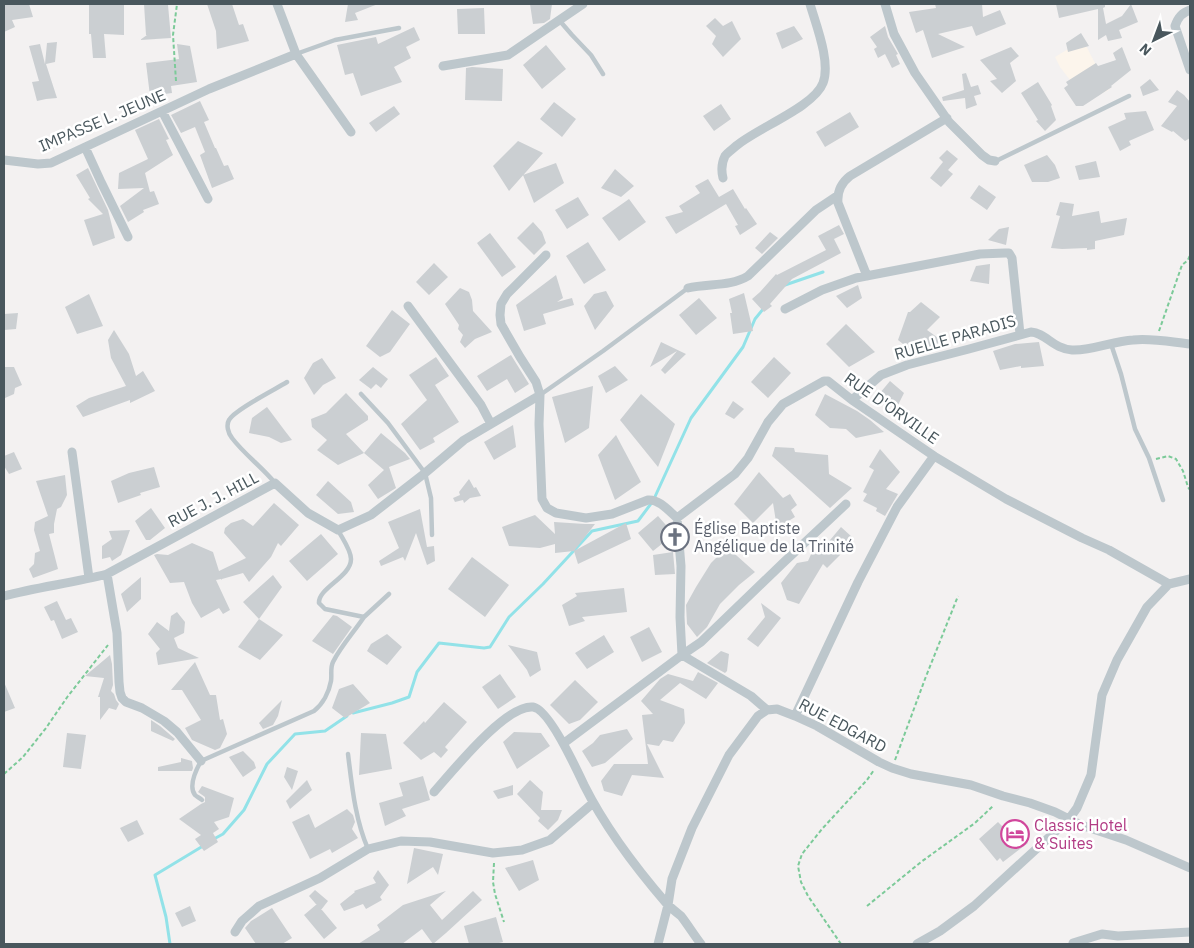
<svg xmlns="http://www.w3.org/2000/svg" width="1194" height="948" font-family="'IBM Plex Sans',sans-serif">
<rect width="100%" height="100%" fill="#f3f1f1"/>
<path fill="#fcf5ec" d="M1083,40L1109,90L1086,101L1060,67L1055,57Z"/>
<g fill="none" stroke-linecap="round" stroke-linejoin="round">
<path stroke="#92e2e8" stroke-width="3" d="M785,285L823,272
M353,713L392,703L409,697L417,672L439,643L484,648L490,647L509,617L543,584L592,531L638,521L653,501L691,418L743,347L755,319L764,308
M212,840L223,834L244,810L267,764L295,734L325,731L347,716
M170,944L166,917L155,875L203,846"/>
</g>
<path fill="#cbcfd2" d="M4,4H29L33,17L12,20L15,27L4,32Z
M89,4H124V35L104,34L106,58H93L91,34H89Z
M144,4H164V5H168L171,38L140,40L147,35H146Z
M207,4H232L239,25L243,24L249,41L217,49L216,31Z
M348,4H378L355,13L358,20L345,22Z
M530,4H552L550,19L544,23L533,24Z
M935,4H982L983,17L1000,10L1006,24L976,36L972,26L938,34L965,47L932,58L923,30L916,33L909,12L936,8Z
M1056,4H1105V7L1103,8L1106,24L1122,16L1131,4L1138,22L1119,30L1122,38L1108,41L1106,35L1098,40V9L1059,18Z
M484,8L485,34H458L457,9Z
M715,18L723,26L732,21L741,39L723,57L712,44L716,36L706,26Z
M794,26L803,39L782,49L776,33Z
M885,26L888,37L898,54L896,55L900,64L892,68L885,54L878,58L874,49L877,47L870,37Z
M414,27L420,40L406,47L411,58L394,67L402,82L361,96L353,73L345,75L337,45L376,37L378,44Z
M1081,33L1089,46L1068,52L1066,43Z
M57,42L55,62L46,64L57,98L46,99L37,101L32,82L39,81L29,46L40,44L45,64L47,43Z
M177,44L190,46L197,82L171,86L172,93L150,96L146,63L179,59Z
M546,45L566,69L542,89L523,65Z
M1011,47L1019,56L1010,63L1016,81L1002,93L990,81L997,79L980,60Z
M1122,47L1131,70L1111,86L1112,87L1083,106H1076L1064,88L1068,85L1066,82L1096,63L1098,66L1116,60L1113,53Z
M472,67L503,69L502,101L465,100L466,68Z
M966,73L971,87L978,85L981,94L974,96L977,105L966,109L965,98L943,101L942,97L964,90L962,74Z
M1150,79L1159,90L1143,96L1140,87Z
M1038,82L1052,105L1051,106L1056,120L1045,131L1036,121L1038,120L1021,93Z
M1177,90L1184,95L1190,102V138L1185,141L1173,131L1172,132L1161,126L1177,106L1168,102Z
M200,101L209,120L204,122L215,148H216L224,166L228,165L234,179L212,188L200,155L205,152L195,127L181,133L171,115Z
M554,102L576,119L562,137L540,119Z
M721,104L731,119L714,131L703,116Z
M394,106L400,114L376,132L369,123Z
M1146,111L1154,130L1129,141L1131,145L1120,151L1108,127L1126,119L1124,113Z
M850,112L859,127L825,147L816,132Z
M159,119L169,139L166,140L173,155L145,173L150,192L154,191L159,204L143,210L144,212L128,222L120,206L144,188L118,189L119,173L148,159L135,130Z
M518,141L543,153L509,191L493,166Z
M947,150L958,159L948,170L953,174L941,187L930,178L943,162L939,158Z
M1047,155L1055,165L1060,178L1048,182H1032L1024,165Z
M1096,161L1100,177L1079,180L1075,166Z
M556,163L564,183L534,203L523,175Z
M88,168L108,210L115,238L93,246L84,220L103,214L88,199L90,198L76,175Z
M615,169L634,186L621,197L601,188Z
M708,179L719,197L733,189L745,209L746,208L757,224L740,235L735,226L738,225L726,204L676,234L665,217L683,212L679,206L700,193L695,186Z
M979,185L996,197L987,210L970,198Z
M578,197L589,215L567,229L555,210Z
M629,199L646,222L619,241L602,218Z
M1060,202L1074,204L1072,216L1099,211L1101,223L1127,218L1124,235L1095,241V249L1087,250V248L1062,249L1051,248L1060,216L1056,215Z
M533,222L542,232L546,243L534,255L517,238Z
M839,225L844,234L834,239L841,253L792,279L770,304L772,306L764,312L752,299L760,292L776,274L777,275L826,250L818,236Z
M1009,227L1006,245L988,240L999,229Z
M770,232L778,238L762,254L755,248Z
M490,233L516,267L502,277L477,243Z
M588,242L606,270L584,284L566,256Z
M434,263L448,277L429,295L416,282Z
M990,264L989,284L970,281L976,266Z
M556,275L563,298L557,302L572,298L574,305L543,314L546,324L524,331L516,305Z
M858,285L862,298L847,308L836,296Z
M460,288L469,292L472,300L473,311L492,332L475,339L465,348L460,342L463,335L458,329L459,325L445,304Z
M606,291L614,306L595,330L584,306L594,294Z
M744,293L753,331L733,334L730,313H732L729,299Z
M89,294L103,326L77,334L65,307Z
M699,298L717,318L696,335L679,315Z
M921,302L940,317L927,330L941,340L930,351L926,347L918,356L898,340L908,312H910Z
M392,310L410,324L390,352L380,357L366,346Z
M18,313L16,329L4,330V314Z
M846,324L875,352L849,367L826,344Z
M114,330L129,354L136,376L143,371L155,391L130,403V400L83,417L76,406L89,398L126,386L111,358L108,340Z
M661,342L686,354L665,374L661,370L677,351L650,367Z
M1039,342L1044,366L1021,368V366L1000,370L993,351L1015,344Z
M511,355L529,384L515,393L507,379L487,391L477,376Z
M436,357L449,376L435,385L459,422L433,438L435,442L420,450L401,424L427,400L409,375Z
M774,357L791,373L768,398L751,382Z
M322,358L336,378L323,385L314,395L304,378L313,363Z
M615,366L628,380L606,393L598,376Z
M4,367H14L22,385L15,388L14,394L5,398L4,391Z
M373,367L388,379L381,388L376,384L371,389L359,380Z
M890,381L904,393L898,405L880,393Z
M593,386L589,428L565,443L552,397Z
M346,393L368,416V420L346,434L364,453L338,465L317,450L327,440L312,427L311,419L326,413Z
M641,394L675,424L658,467L620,420Z
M825,394L857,411L870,420L884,432L856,438L846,429L830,428L815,415Z
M733,401L744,409L734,419L725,414Z
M267,407L285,431L284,432L285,431L292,440L281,443L269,437L249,433L252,418Z
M513,425L516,447L494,460L484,442Z
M381,433L405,453L410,459L389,467L396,488L378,499L368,485L384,470L364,453Z
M616,435L641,482L615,500L598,455Z
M775,447L794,448L795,452L828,455L829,474L852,488L830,508L772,456Z
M880,449L900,472L886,489L898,494L885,516L876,511L877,508L863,501L867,494L863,492L874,470L869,467Z
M14,452L22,469L9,474L4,466V456Z
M154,467L160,487L140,493L141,495L118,503L111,481L129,473Z
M759,472L783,498L790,494L797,505L791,510L795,517L777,528L773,503L753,523L734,504Z
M65,475L67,495L61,507L57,509L54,524V533L49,534L58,569L33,578L29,569L34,564L35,553L40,551L34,530L35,522L48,516L36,481Z
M469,479L474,488L476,487L481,496L470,498L464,503L463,500L455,502L453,498L460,495L459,492Z
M328,481L351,502L354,512L338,514L316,495Z
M274,503L299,525L281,546L278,543L271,557L249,582L243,573L222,579V580L221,579L216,580L230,610L223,614L219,608L201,618L192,603L184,582L170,583L154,555L157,554L168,555L192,543L213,552L219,571L246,558L224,533L225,528L231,523L243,519L253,526Z
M151,508L165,528L150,540H146L135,521Z
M420,509L427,547L434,546L435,561L427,565L416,533L405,561L403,557L381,566L379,561L399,548L388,522Z
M535,515L555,534L554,522L585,524H595L574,551L555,553V544L540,548L509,546L502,527Z
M658,516L672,532V536L653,551L638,533Z
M626,523L631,539L578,564L574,551Z
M841,527L852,537L839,554L840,555L827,568L823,564L799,604L787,600L781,583L797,563L808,561L817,541L825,546Z
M130,530L121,555L112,561L110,557L102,559V546L112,539L109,531Z
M321,534L338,554L307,581L289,561Z
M727,547L755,572L739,585L720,604L707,627L697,637L687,624L686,605L696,587L711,563Z
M673,552L675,574L655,575L653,555Z
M472,557L509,585L485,617L448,589Z
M273,575L282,587L259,619L243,602Z
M141,577V599L127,612L121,594Z
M624,588L627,612L582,617L585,621L569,626L562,605L577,596L575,593Z
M57,601L66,620L71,618L78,632L62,639L54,620L51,621L44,607Z
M761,603L781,618L758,647L747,639L765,617Z
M177,612L185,622L184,633L174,638L178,648L199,658L158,665L156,653L160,649L148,634L157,622L169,631L171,616Z
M333,615L337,616L352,627L333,654L312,641Z
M259,619L283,635L260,660L238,647Z
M649,627L662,652L642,662L630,637Z
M387,634L402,647L387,665L367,651L371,644Z
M604,635L614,652L587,669L575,653Z
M508,645L537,652L541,670L530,677L527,670Z
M721,651L729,654L727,671L725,673L707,663Z
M110,655L112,664L113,685L111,691L114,694L116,700L119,704L116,710L109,708L100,720V697H98L104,678L85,676Z
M195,662L210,695H216L220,720L223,719L227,734L220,748L215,750L192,740L185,728L201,720L182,690H171Z
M698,672L718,683L706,699L680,683L660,700L684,709L685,723L673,742L663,740L659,746L647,744L664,778L632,775L622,796L604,791L601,781L614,764H648L642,715L653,714L641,701L660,679L668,674L693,681Z
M500,674L516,697L498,709L482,687Z
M575,680L598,702L580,720L569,724L550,705Z
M4,682L15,708L4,712Z
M353,684L370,703L345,718L332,708L339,689Z
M282,700L278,716L273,725L263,729L259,723Z
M444,702L467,722L445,747L448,750L441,758L434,752L421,760L403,743L424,721L425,723Z
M151,720L160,726L175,739L173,741L151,731Z
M627,729L633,739L605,763L592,767L582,751L593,743L600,735Z
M514,732L541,733L550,746L517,769L503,742Z
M67,733L86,735L81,769L63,767Z
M361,733L386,734L392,769L359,775Z
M243,751L254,762L256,768L243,777L229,757Z
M181,758L192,761L193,768L192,771H158V767L181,762Z
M287,767L298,771L292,790L284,777Z
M423,776L430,800L402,809L406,816L385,826L379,803L403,796L399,783Z
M307,780L312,790L290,809L286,801Z
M530,780L543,792L541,810H562L558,820L548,830L538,821L540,818L517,794Z
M513,785V795L498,799L493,791Z
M202,786L234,798L229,817L214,822L219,829L213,833L218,842L204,851L195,839L201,835L179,819L201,804L205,802V797L198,792Z
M347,809L353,815L355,822L352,829L358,838L332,853L330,849L310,859L292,822L309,814L315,828Z
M137,820L144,834L128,842L120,828Z
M998,822L1005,829L1011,824L1028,843L1003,862L1000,858L997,861L979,839Z
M414,848L443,854L438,875L433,867L407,884Z
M533,860L539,880L519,891L505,868Z
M378,870L389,885L380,897L382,900L366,909L363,904L344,911L340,904L355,892L354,891L376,883L373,878Z
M315,890L328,901L321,910L309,896Z
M446,891L430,905L442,920L473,891L482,900L446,933L433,944L422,929L402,944H358L380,930L377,925L403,905Z
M317,904L337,928L324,939L304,915Z
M190,906L196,921L182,927L175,913Z
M272,908L292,938L282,944H256L245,928L251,921Z
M496,917L503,942L495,944H469L464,926Z"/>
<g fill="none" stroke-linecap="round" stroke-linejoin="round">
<path stroke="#7cca99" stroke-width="2" stroke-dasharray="4 2.5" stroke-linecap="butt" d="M176,81L173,35L177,4
M1159,331L1182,265L1188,260L1190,255
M1156,459L1168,456L1176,459L1183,471L1188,487L1190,490
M895,760L925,679L958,596
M4,774L23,757L46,728L68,696L108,645
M494,863L493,882L495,894L504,922
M867,906L921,862L975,823L994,805
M841,944L808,896L801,882L798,866L802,854L822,829L867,780L874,770"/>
<path stroke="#bdc7cc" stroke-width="4.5" d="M559,20L572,35L591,55L603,74
M296,54L335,40L399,28
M996,161L1129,96
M1111,344L1121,374L1135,429L1149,458L1163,500
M361,394L388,423L425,473L431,498L432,535
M540,395L603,351L688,288
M275,483C262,467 244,454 232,438C228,433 226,425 229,420C234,410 276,389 287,382
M364,617L389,594
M348,754C352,786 355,819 368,849
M202,800C200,798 197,797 195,795C188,786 196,770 201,761L314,711C323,704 329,692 331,681C332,675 330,668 333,662C341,646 354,632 364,617L325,609L319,603C318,588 351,577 351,559C351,550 342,538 338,530"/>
<path stroke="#bdc7cc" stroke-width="9" d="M277,4L296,54L351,132
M885,4L894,34L915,73L949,122L982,155L989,160L995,161
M1190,10C1182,13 1178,17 1175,26L1190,70
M443,66L508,55L583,4
M162,111L208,199
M85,147L101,182L128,237
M4,160L38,164L51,163L209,89L296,54
M723,178C721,170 721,164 725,156C728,152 733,149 736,146C757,128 814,107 823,83C831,62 816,25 810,4
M546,255L507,294L501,304L500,315L501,324L520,357L536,382L540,395L539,424L542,499L547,508L556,513L586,518L612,514L648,500C659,499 669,511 677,518L735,474L748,458L768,422L783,404L824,381H828L852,400L934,456L1006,499L1082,538L1109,550L1169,584L1190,579
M867,276L838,203C837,192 841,183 850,176L947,118
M688,288C708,283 730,287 748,276L816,210L837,196
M408,306L481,405L491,424
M785,309L822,290L856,278L980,254L1005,253H1009L1012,258L1020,334
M852,400L881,375L907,365L969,349L1031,332C1046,333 1053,349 1072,350C1092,351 1113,341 1133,340C1152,338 1171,342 1190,344
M72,452L89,578
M677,518L681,566L680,617L682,655L751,696L767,710
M107,574L117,633L119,682L120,692L122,698L126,702L142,708L164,721L177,732L201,761
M4,596C38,587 73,583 107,574L275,483L308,513L338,530L371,515L425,473L464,440L540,395
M795,716L858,582L897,507L934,456
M564,743L682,655L701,642L783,563L846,504
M434,792C452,772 506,704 533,707C549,709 577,770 584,785C606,829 635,867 667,904C671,908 676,912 681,916C688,925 694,935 701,944
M235,932L242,921L259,906L320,878L368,849L401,841L430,842L493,853L522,850L550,840L593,803
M1073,943L1102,934L1118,936L1190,932
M658,944L668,905L672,879L692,828L729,755L758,716L767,710L777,709L795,716L817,726L879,762L892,768L911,774L971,785L1003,796L1030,803L1055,812L1081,825L1126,840L1190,868
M917,944L940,931L974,906L1069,819L1077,808L1091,775L1102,695L1117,660L1147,607L1169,584"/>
</g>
<defs>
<symbol id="church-ring" viewBox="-11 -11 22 22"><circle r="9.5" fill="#fff" stroke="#6b7280" stroke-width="1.5"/><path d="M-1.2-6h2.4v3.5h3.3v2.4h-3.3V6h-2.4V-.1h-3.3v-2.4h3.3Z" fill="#6b7280"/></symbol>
<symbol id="hotel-ring" viewBox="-11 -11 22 22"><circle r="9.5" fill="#fff" stroke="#d1479c" stroke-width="1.5"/><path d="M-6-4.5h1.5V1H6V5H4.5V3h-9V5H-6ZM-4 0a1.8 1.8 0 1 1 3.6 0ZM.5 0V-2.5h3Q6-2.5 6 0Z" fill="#d1479c"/></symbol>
</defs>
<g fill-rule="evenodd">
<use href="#church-ring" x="659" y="521" width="32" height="32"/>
<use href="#hotel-ring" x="999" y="818" width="32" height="32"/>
</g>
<g text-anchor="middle" stroke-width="5" stroke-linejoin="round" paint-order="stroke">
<g font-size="16" fill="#49575d" stroke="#fff">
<text transform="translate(102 120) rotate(-23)" y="6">IMPASSE L. JEUNE</text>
<text transform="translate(955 337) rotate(-16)" y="6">RUELLE PARADIS</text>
<text transform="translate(892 408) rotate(35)" y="6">RUE D'ORVILLE</text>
<text transform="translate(213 499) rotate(-28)" y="6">RUE J. J. HILL</text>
<text transform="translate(843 725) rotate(28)" y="6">RUE EDGARD</text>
</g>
<g font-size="16" fill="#5b616d" stroke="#fff" text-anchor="start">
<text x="694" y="534">Église Baptiste<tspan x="694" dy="18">Angélique de la Trinité</tspan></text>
</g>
<g font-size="16" fill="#b23c85" stroke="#fff" text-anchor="start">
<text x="1034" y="831">Classic Hotel<tspan x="1034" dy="18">&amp; Suites</tspan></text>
</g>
</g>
<rect width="1194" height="948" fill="none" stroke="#49575d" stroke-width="10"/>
<g transform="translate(1154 40) rotate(222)" stroke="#ffffff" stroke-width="4" paint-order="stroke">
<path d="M0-4L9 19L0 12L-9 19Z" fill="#49575d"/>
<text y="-8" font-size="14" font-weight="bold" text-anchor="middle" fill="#49575d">N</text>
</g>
</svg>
